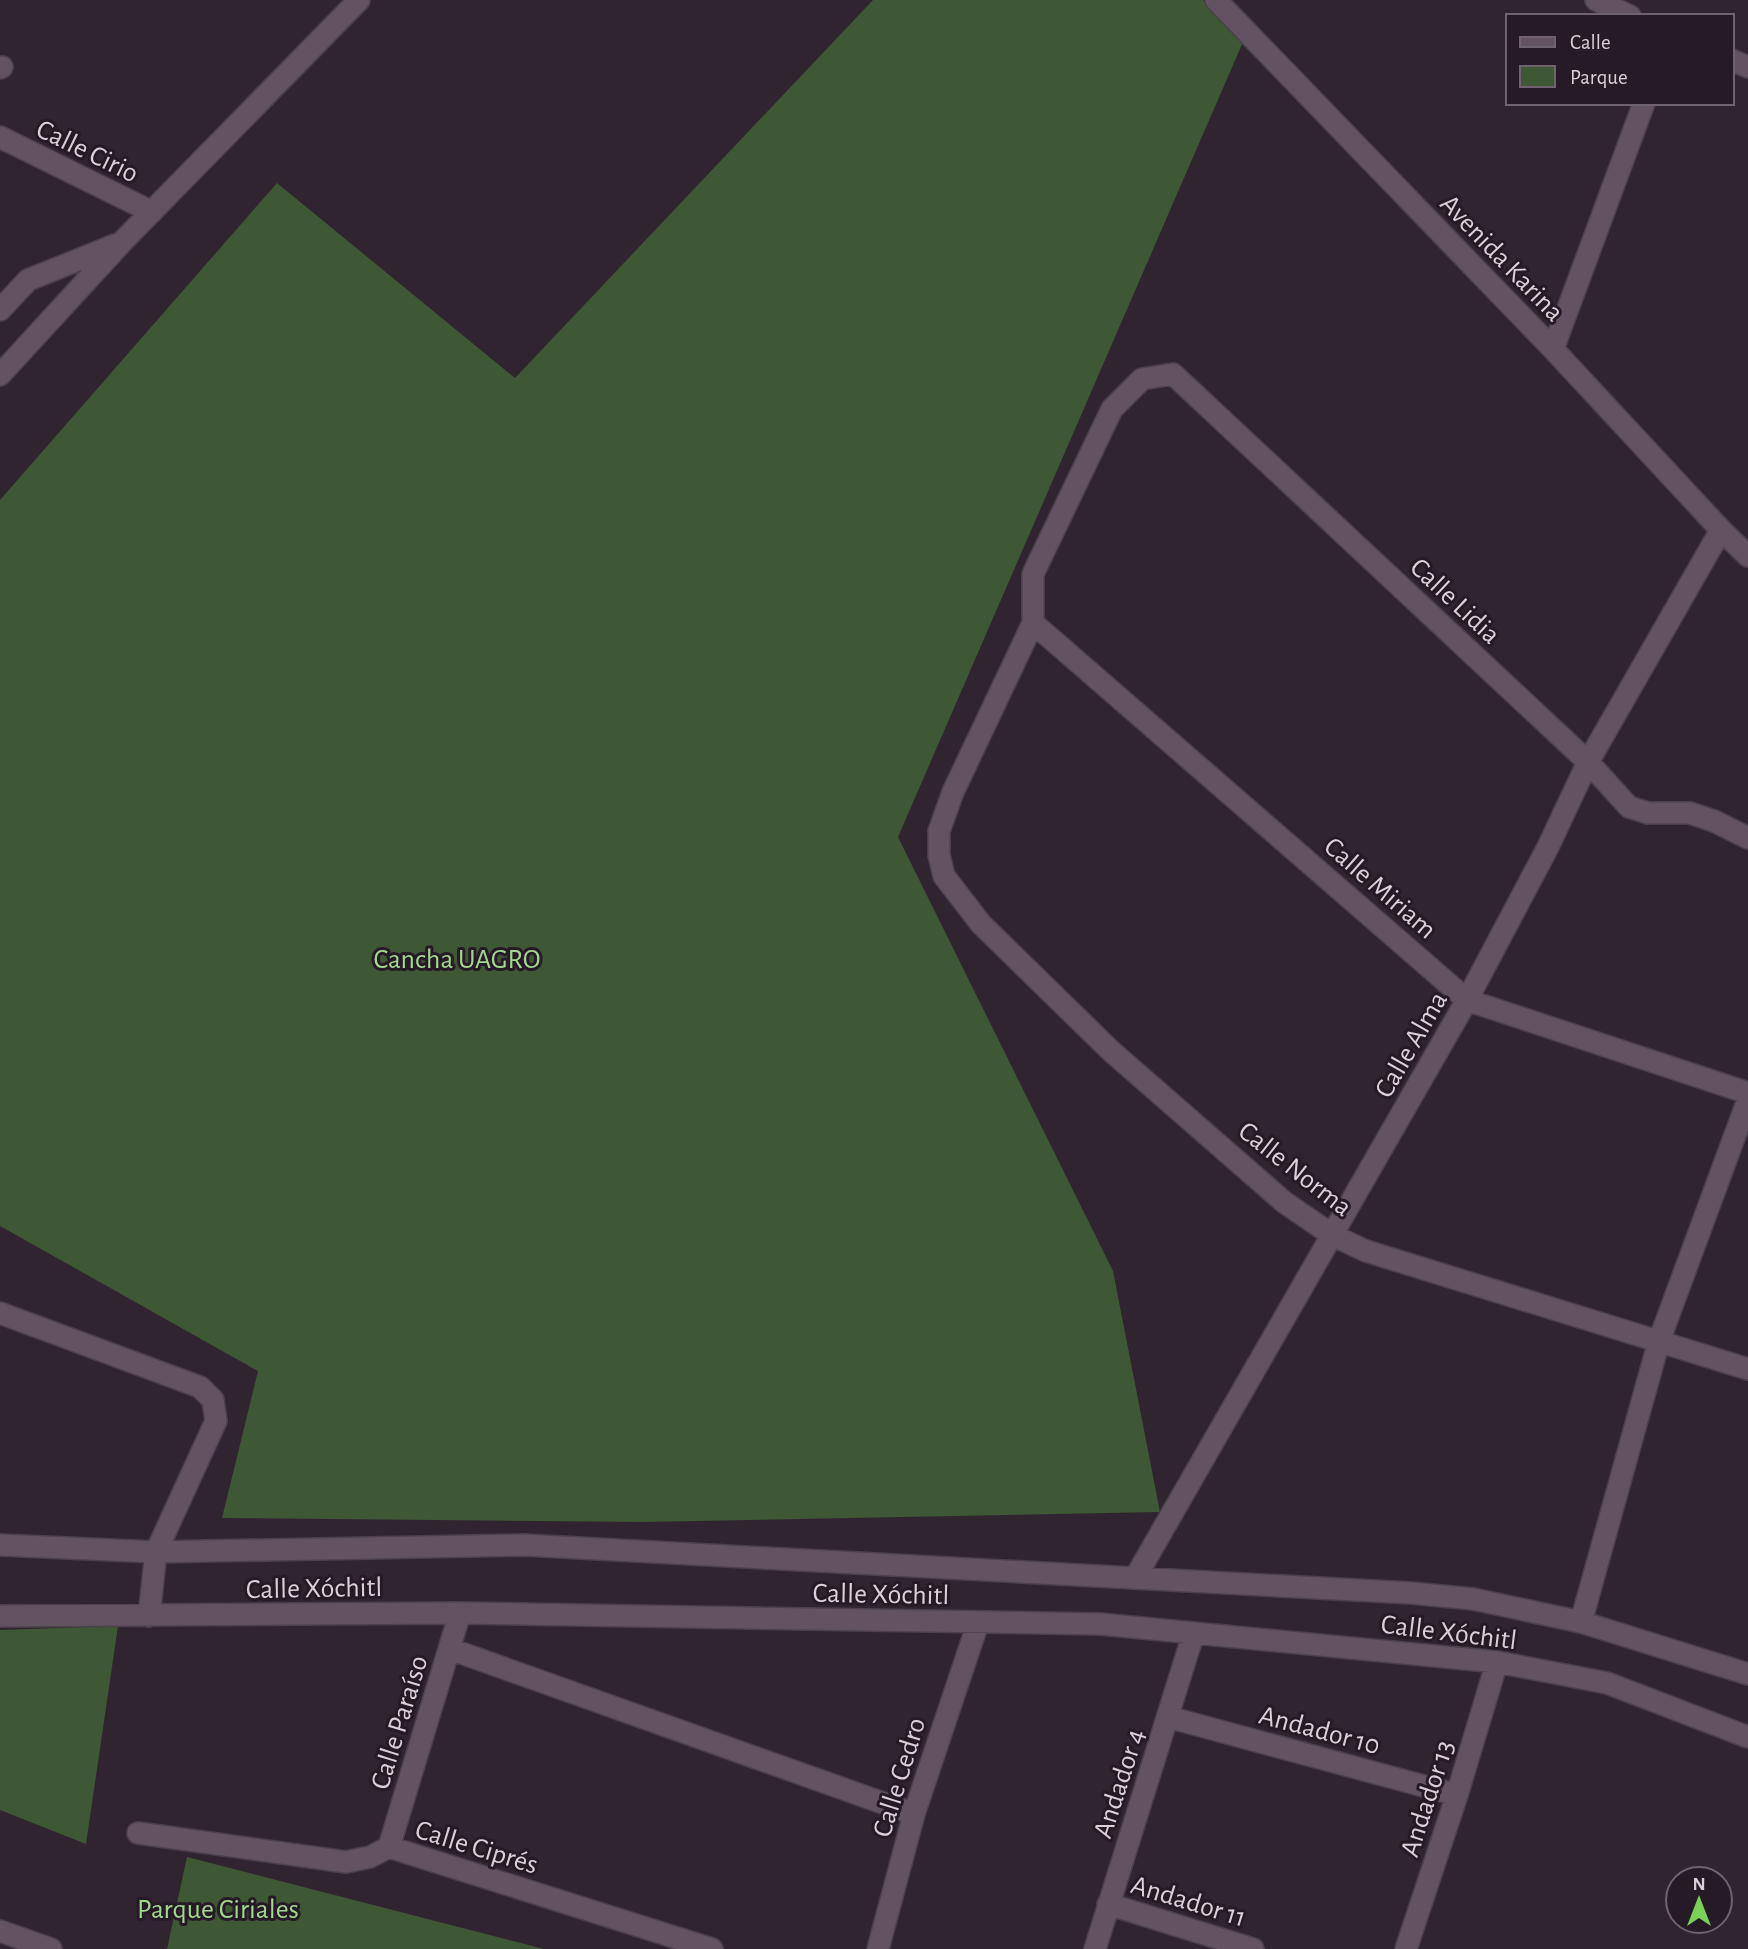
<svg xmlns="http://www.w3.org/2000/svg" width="1748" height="1949" font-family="'Alegreya Sans',sans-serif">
<rect width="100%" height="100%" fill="#312431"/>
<path fill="#3e5734" d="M873,0H1203L1243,42L898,837L1113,1271L1160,1512L642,1522L222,1518L258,1371L0,1226V500L277,183L515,378Z
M118,1626L86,1844L0,1810V1630Z
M187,1857L544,1949H167Z"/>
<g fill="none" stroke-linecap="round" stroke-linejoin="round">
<defs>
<path id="minor" d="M1216,0L1553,349L1721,530L1748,556
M1596,0L1630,16
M1732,60L1748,67
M0,68L2,67
M0,137L152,212
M0,310L28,280L115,245
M1553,349L1644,103
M0,375L123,241L359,0
M1033,623L1467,1000L1748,1093
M1748,838L1714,821L1690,813H1648L1629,807L1588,762L1173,374L1142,379L1112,409L1033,574V623L953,792L939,831V855L944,876L981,924L1111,1051L1284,1202L1332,1235L1366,1251L1748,1369
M0,1313L200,1387L213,1400L216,1421L156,1552L149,1616
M0,1545L156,1552L524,1545L1411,1593L1473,1599L1581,1622L1748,1674
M1135,1578L1467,1000L1548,847L1588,762L1721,530
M0,1616L460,1613L1100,1624L1497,1662L1607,1683L1748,1737
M1581,1622L1659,1341L1748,1100
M450,1649L914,1814
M1168,1717L1457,1795
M138,1833L346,1862L370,1857L389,1847L712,1949
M389,1847L460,1613
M1108,1904L1253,1949
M0,1931L51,1949
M878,1949L914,1814L978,1623
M1095,1949L1193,1635
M1406,1949L1457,1795L1497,1662"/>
</defs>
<use href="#minor" stroke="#4b404b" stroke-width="24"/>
<use href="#minor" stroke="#635362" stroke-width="21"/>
</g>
<g text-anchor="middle" stroke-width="6" stroke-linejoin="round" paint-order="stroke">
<g font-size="28" fill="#d9d0d9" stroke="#271a27">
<text transform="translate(88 150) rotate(26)" y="10">Calle Cirio</text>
<text transform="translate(1503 257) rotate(46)" y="10">Avenida Karina</text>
<text transform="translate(1456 600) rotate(43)" y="10">Calle Lidia</text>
<text transform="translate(1381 887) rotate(41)" y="10">Calle Miriam</text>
<text transform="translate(1410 1044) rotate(-60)" y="10">Calle Alma</text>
<text transform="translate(1296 1168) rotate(38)" y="10">Calle Norma</text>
<text transform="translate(314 1587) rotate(-1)" y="10">Calle Xóchitl</text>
<text transform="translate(881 1593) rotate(1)" y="10">Calle Xóchitl</text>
<text transform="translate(1449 1631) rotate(7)" y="10">Calle Xóchitl</text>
<text transform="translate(398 1722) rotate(-73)" y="10">Calle Paraíso</text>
<text transform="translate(1320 1729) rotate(15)" y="10">Andador 10</text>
<text transform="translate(898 1777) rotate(-73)" y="10">Calle Cedro</text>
<text transform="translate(1118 1783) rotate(-72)" y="10">Andador 4</text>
<text transform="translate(1426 1798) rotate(-72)" y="10">Andador 13</text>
<text transform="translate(477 1846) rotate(17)" y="10">Calle Ciprés</text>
<text transform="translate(1189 1900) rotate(17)" y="10">Andador 11</text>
</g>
<g font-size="28" fill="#a1d78e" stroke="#271a27">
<text x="457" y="968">Cancha UAGRO</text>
<text x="218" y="1918">Parque Ciriales</text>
</g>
</g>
<rect x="1506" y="14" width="228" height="91" fill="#271a27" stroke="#6e636e" stroke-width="2"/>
<rect x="1520" y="37" width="35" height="10" fill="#635362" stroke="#6e636e" stroke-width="2"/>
<text x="1570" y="49" font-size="21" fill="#d9d0d9">Calle</text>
<rect x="1520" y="66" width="35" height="21" fill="#3e5734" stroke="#6e636e" stroke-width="2"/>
<text x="1570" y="84" font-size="21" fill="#d9d0d9">Parque</text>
<g transform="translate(1699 1900)"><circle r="33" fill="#271a27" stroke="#6e636e" stroke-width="2"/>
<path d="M0-5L12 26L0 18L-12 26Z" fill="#7ad157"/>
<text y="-10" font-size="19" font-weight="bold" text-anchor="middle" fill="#d9d0d9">N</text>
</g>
</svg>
